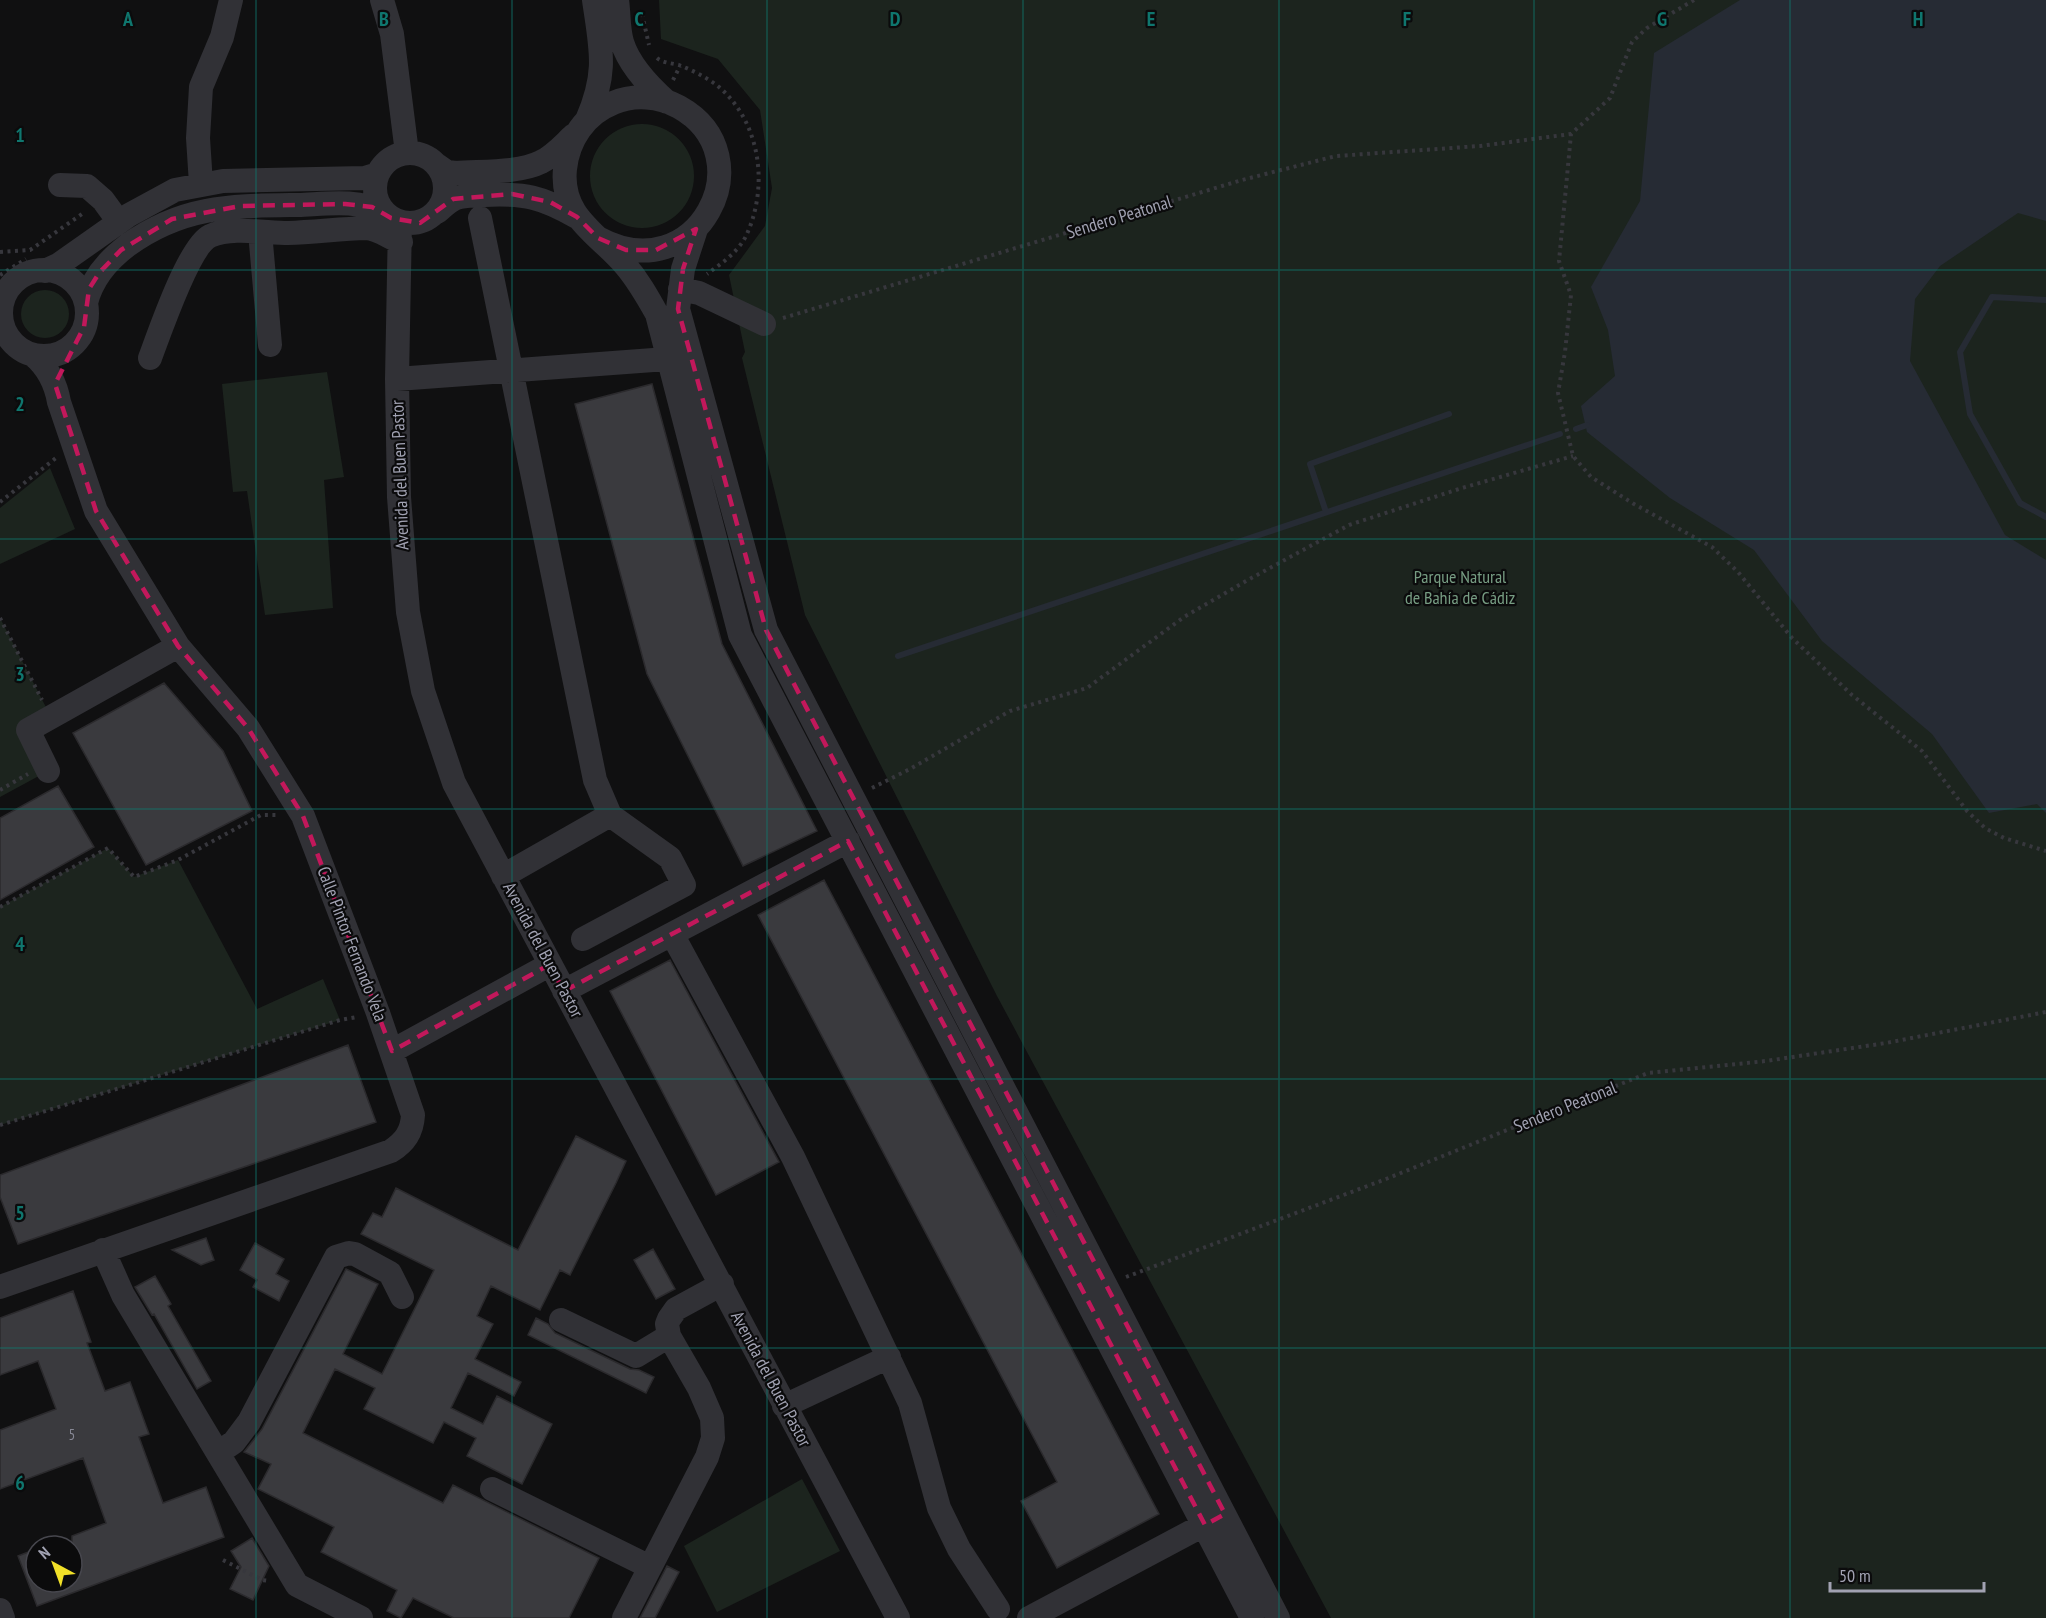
<svg xmlns="http://www.w3.org/2000/svg" width="2046" height="1618" font-family="'PT Sans Narrow',sans-serif">
<rect width="100%" height="100%" fill="#101011"/>
<path fill="#1c241e" d="M659,0H2046V1618H1331L997,996L805,615L742,358L745,352L729,275L765,226L772,188L760,110L718,59L661,39Z
M590 176a52 52 0 1 1 104 0a52 52 0 1 1-104 0Z
M21 314a24 24 0 1 1 48 0a24 24 0 1 1-48 0Z
M327,372L344,477L324,480L333,608L265,615L247,491L233,492L222,384Z
M50,468L75,529L0,564V508Z
M0,618L51,717L28,730L48,771L0,797Z
M108,848L134,877L178,860L257,1009L323,979L340,1020L0,1125V907Z
M802,1479L840,1551L717,1612L684,1546Z"/>
<path fill="#262b34" d="M1740,0H2046V221L2018,213L1940,266L1915,299L1910,361L2005,535L2046,560V813L2037,804L1989,813L1932,734L1822,641L1754,550L1670,498L1587,432L1581,406L1615,376L1608,330L1591,287L1640,201L1654,53Z"/>
<g fill="none" stroke-linecap="round" stroke-linejoin="round">
<path stroke="#262b34" stroke-width="6" d="M2046,300L1992,297L1960,352L1970,414L2020,503L2046,517
M1576,429L1587,425
M1326,512L1310,464L1449,414
M898,656L1560,434"/>
</g>
<path fill="#3a3a3e" stroke="#2b2a2d" stroke-width="1.5" d="M652,384L722,644L817,831L743,866L647,674L575,404Z
M164,683L223,751L252,811L146,865L73,733Z
M58,786L94,847L0,900V818Z
M824,880L1159,1514L1057,1568L1021,1501L1057,1482L758,915Z
M670,960L779,1162L716,1195L610,991Z
M348,1045L376,1122L18,1244L0,1197V1175Z
M576,1136L626,1161L616,1183L570,1275L560,1270L540,1310L491,1286L477,1316L493,1324L475,1359L521,1382L514,1396L468,1373L451,1408L483,1424L497,1396L552,1424L522,1484L467,1456L476,1438L444,1422L433,1443L364,1409L375,1388L335,1369L303,1433L443,1503L453,1485L599,1558L569,1618H454L413,1598L401,1618L387,1611L397,1590L321,1552L334,1527L258,1489L271,1464L244,1452L262,1429L346,1269L378,1284L343,1354L382,1374L434,1270L361,1234L373,1213L382,1217L396,1188L518,1250Z
M206,1238L214,1260L201,1265L172,1250Z
M255,1243L284,1259L276,1274L289,1281L279,1301L253,1287L257,1280L240,1270Z
M653,1249L675,1289L656,1299L634,1260Z
M155,1276L171,1304L168,1306L211,1381L197,1389L154,1314L152,1315L135,1287Z
M73,1291L91,1342L87,1343L105,1391L130,1382L149,1434L139,1437L163,1503L206,1487L224,1537L37,1606L18,1556L36,1549V1582H72V1536L106,1523L83,1458L0,1489V1430L56,1409L38,1361L0,1375V1318Z
M536,1318L548,1324L555,1333L630,1369L639,1370L654,1377L646,1393L528,1335Z
M252,1538L269,1566L253,1600L230,1589L241,1567L231,1551Z
M667,1566L679,1572L655,1618H640Z"/>
<g fill="none" stroke-linecap="round" stroke-linejoin="round">
<path stroke="#37373d" stroke-width="4" stroke-dasharray="3 4.5" stroke-linecap="butt" d="M1694,0L1647,28L1632,42L1610,98L1571,134L1559,261L1571,295L1565,352L1558,393L1573,456L1591,477L1634,504L1712,547L1738,572L1792,638L1852,695L1922,751L1967,811L1985,828L2004,838L2046,851
M642,14L649,45
M657,58C663,63 671,63 679,65C692,70 708,78 719,87C761,123 769,187 746,236C738,252 721,264 707,274
M673,80L680,66
M0,252L30,250L85,212
M0,275L26,259
M783,318L1242,180L1336,156L1480,146L1571,134
M0,502L56,458
M0,618L42,700
M872,788L910,769L1010,711L1087,688L1184,617L1246,581L1349,525L1462,488L1573,456
M0,790L28,774
M0,907L108,848L134,877L178,860L261,815H276
M0,1125L340,1020L357,1017
M1126,1277L1386,1179L1648,1073L1766,1061L1886,1043L2046,1012
M223,1560L262,1580L270,1581"/>
<path stroke="#313136" stroke-width="24" d="M382,0L392,34L407,153
M617,0C619,13 618,29 622,42C629,65 649,86 667,102
M587,120C608,72 601,49 594,0
M375 188a35 35 0 1 1 70 0a35 35 0 1 1-70 0Z
M437,165L447,172L456,173C481,171 519,173 541,162C554,156 564,144 574,135
M201,184L198,138L201,87L222,37L231,0
M60,185L87,186L103,200L119,222
M437,212C443,207 449,201 456,198C465,195 475,196 484,195C525,193 542,197 577,217
M480,218L595,780L610,815
M400,222L397,379L399,497L408,612L423,691L454,783L898,1618
M696,229L683,269L678,309L766,630L1278,1618
M260,232L270,345
M598,238C697,292 767,156 679,107C659,96 634,94 613,103C585,114 568,140 565,169C560,217 599,234 625,265C638,280 647,296 657,314L740,635L1252,1618
M1 313a43 43 0 1 1 86 0a43 43 0 1 1-86 0Z
M45,271L58,265L129,215L175,190L223,181L365,178L378,174
M680,289L699,293L764,324
M86,303C92,278 108,260 128,245C184,205 232,206 298,205C326,204 357,199 383,212
M150,358C159,334 189,246 210,236C231,226 266,233 288,233C314,232 340,229 366,228C380,229 387,237 401,242
M397,379L667,359
M48,771L28,730L178,646
M503,876L610,815L670,858L684,885L583,939
M672,934L793,1157L910,1403L939,1508L959,1549L998,1609
M564,991L848,841
M392,1051L549,965
M103,1250L123,1295L297,1585L361,1618
M0,1287L391,1151C405,1142 412,1132 413,1115L378,1013L303,816L248,728L178,646L96,511L59,402C56,384 47,366 33,355
M561,1320L636,1356L669,1336
M784,1406L889,1357
M218,1453L234,1442L249,1422L336,1257L349,1253L355,1254L390,1273L402,1297
M492,1489L650,1567
M0,1610L3,1618
M624,1618L707,1457L713,1438L712,1418L699,1388L669,1336L667,1324L669,1319L676,1309L722,1284
M1029,1618L1217,1518"/>
</g>
<path fill="none" stroke="#c2185b" stroke-width="4.5" stroke-dasharray="12 8" stroke-linejoin="round" d="M512,194L550,202L577,217L598,238L626,250H656L696,229L683,269L678,309L766,630L1225,1514L1205,1525L848,841L564,991L549,965L392,1051L303,816L248,728L178,646L96,511L55,384L84,327L89,289L99,273L121,250L172,219L240,206L345,204L372,207L391,218L420,223L453,199Z"/>
<path fill="none" stroke="#0f766e" stroke-width="1.5" stroke-opacity="0.55" d="M256,0V1618M512,0V1618M767,0V1618M1023,0V1618M1279,0V1618M1534,0V1618M1790,0V1618M0,270H2046M0,539H2046M0,809H2046M0,1079H2046M0,1348H2046"/>
<g text-anchor="middle" stroke-width="4.5" stroke-linejoin="round" paint-order="stroke">
<g font-size="15" fill="#878895">
<text x="72" y="1440">5</text>
</g>
<g font-size="18" fill="#a1a2b2" stroke="#0b0b0c">
<text transform="translate(1119 217) rotate(-17)" y="6">Sendero Peatonal</text>
<text transform="translate(400 475) rotate(-92)" y="6">Avenida del Buen Pastor</text>
<text transform="translate(352 944) rotate(69)" y="6">Calle Pintor Fernando Vela</text>
<text transform="translate(543 950) rotate(62)" y="6">Avenida del Buen Pastor</text>
<text transform="translate(1565 1107) rotate(-22)" y="6">Sendero Peatonal</text>
<text transform="translate(771 1379) rotate(62)" y="6">Avenida del Buen Pastor</text>
</g>
<g font-size="18" fill="#779d83" stroke="#0b0b0c">
<text x="1460" y="583">Parque Natural<tspan x="1460" dy="21">de Bahía de Cádiz</tspan></text>
</g>
</g>
<g font-size="20" text-anchor="middle" font-weight="bold" fill="#0f766e" stroke="#0b0b0c" stroke-width="4.5" stroke-linejoin="round" paint-order="stroke">
<text x="128" y="26">A</text>
<text x="384" y="26">B</text>
<text x="639" y="26">C</text>
<text x="895" y="26">D</text>
<text x="1151" y="26">E</text>
<text x="1407" y="26">F</text>
<text x="1662" y="26">G</text>
<text x="1918" y="26">H</text>
<text x="20" y="142">1</text>
<text x="20" y="411">2</text>
<text x="20" y="681">3</text>
<text x="20" y="951">4</text>
<text x="20" y="1220">5</text>
<text x="20" y="1490">6</text>
</g>
<g transform="translate(54 1564) rotate(319)"><circle r="28" fill="#0b0b0c" stroke="#47474e" stroke-width="1.5"/>
<path d="M0-4.5L10 22L0 15L-10 22Z" fill="#f1e028"/>
<text y="-9" font-size="16" font-weight="bold" text-anchor="middle" fill="#a1a2b2">N</text>
</g>
<path d="M1830 1582v9h154v-9" fill="none" stroke="#a1a2b2" stroke-width="3"/>
<text x="1839" y="1582" font-size="18" fill="#a1a2b2" stroke="#0b0b0c" stroke-width="4.5" paint-order="stroke">50 m</text>
</svg>
